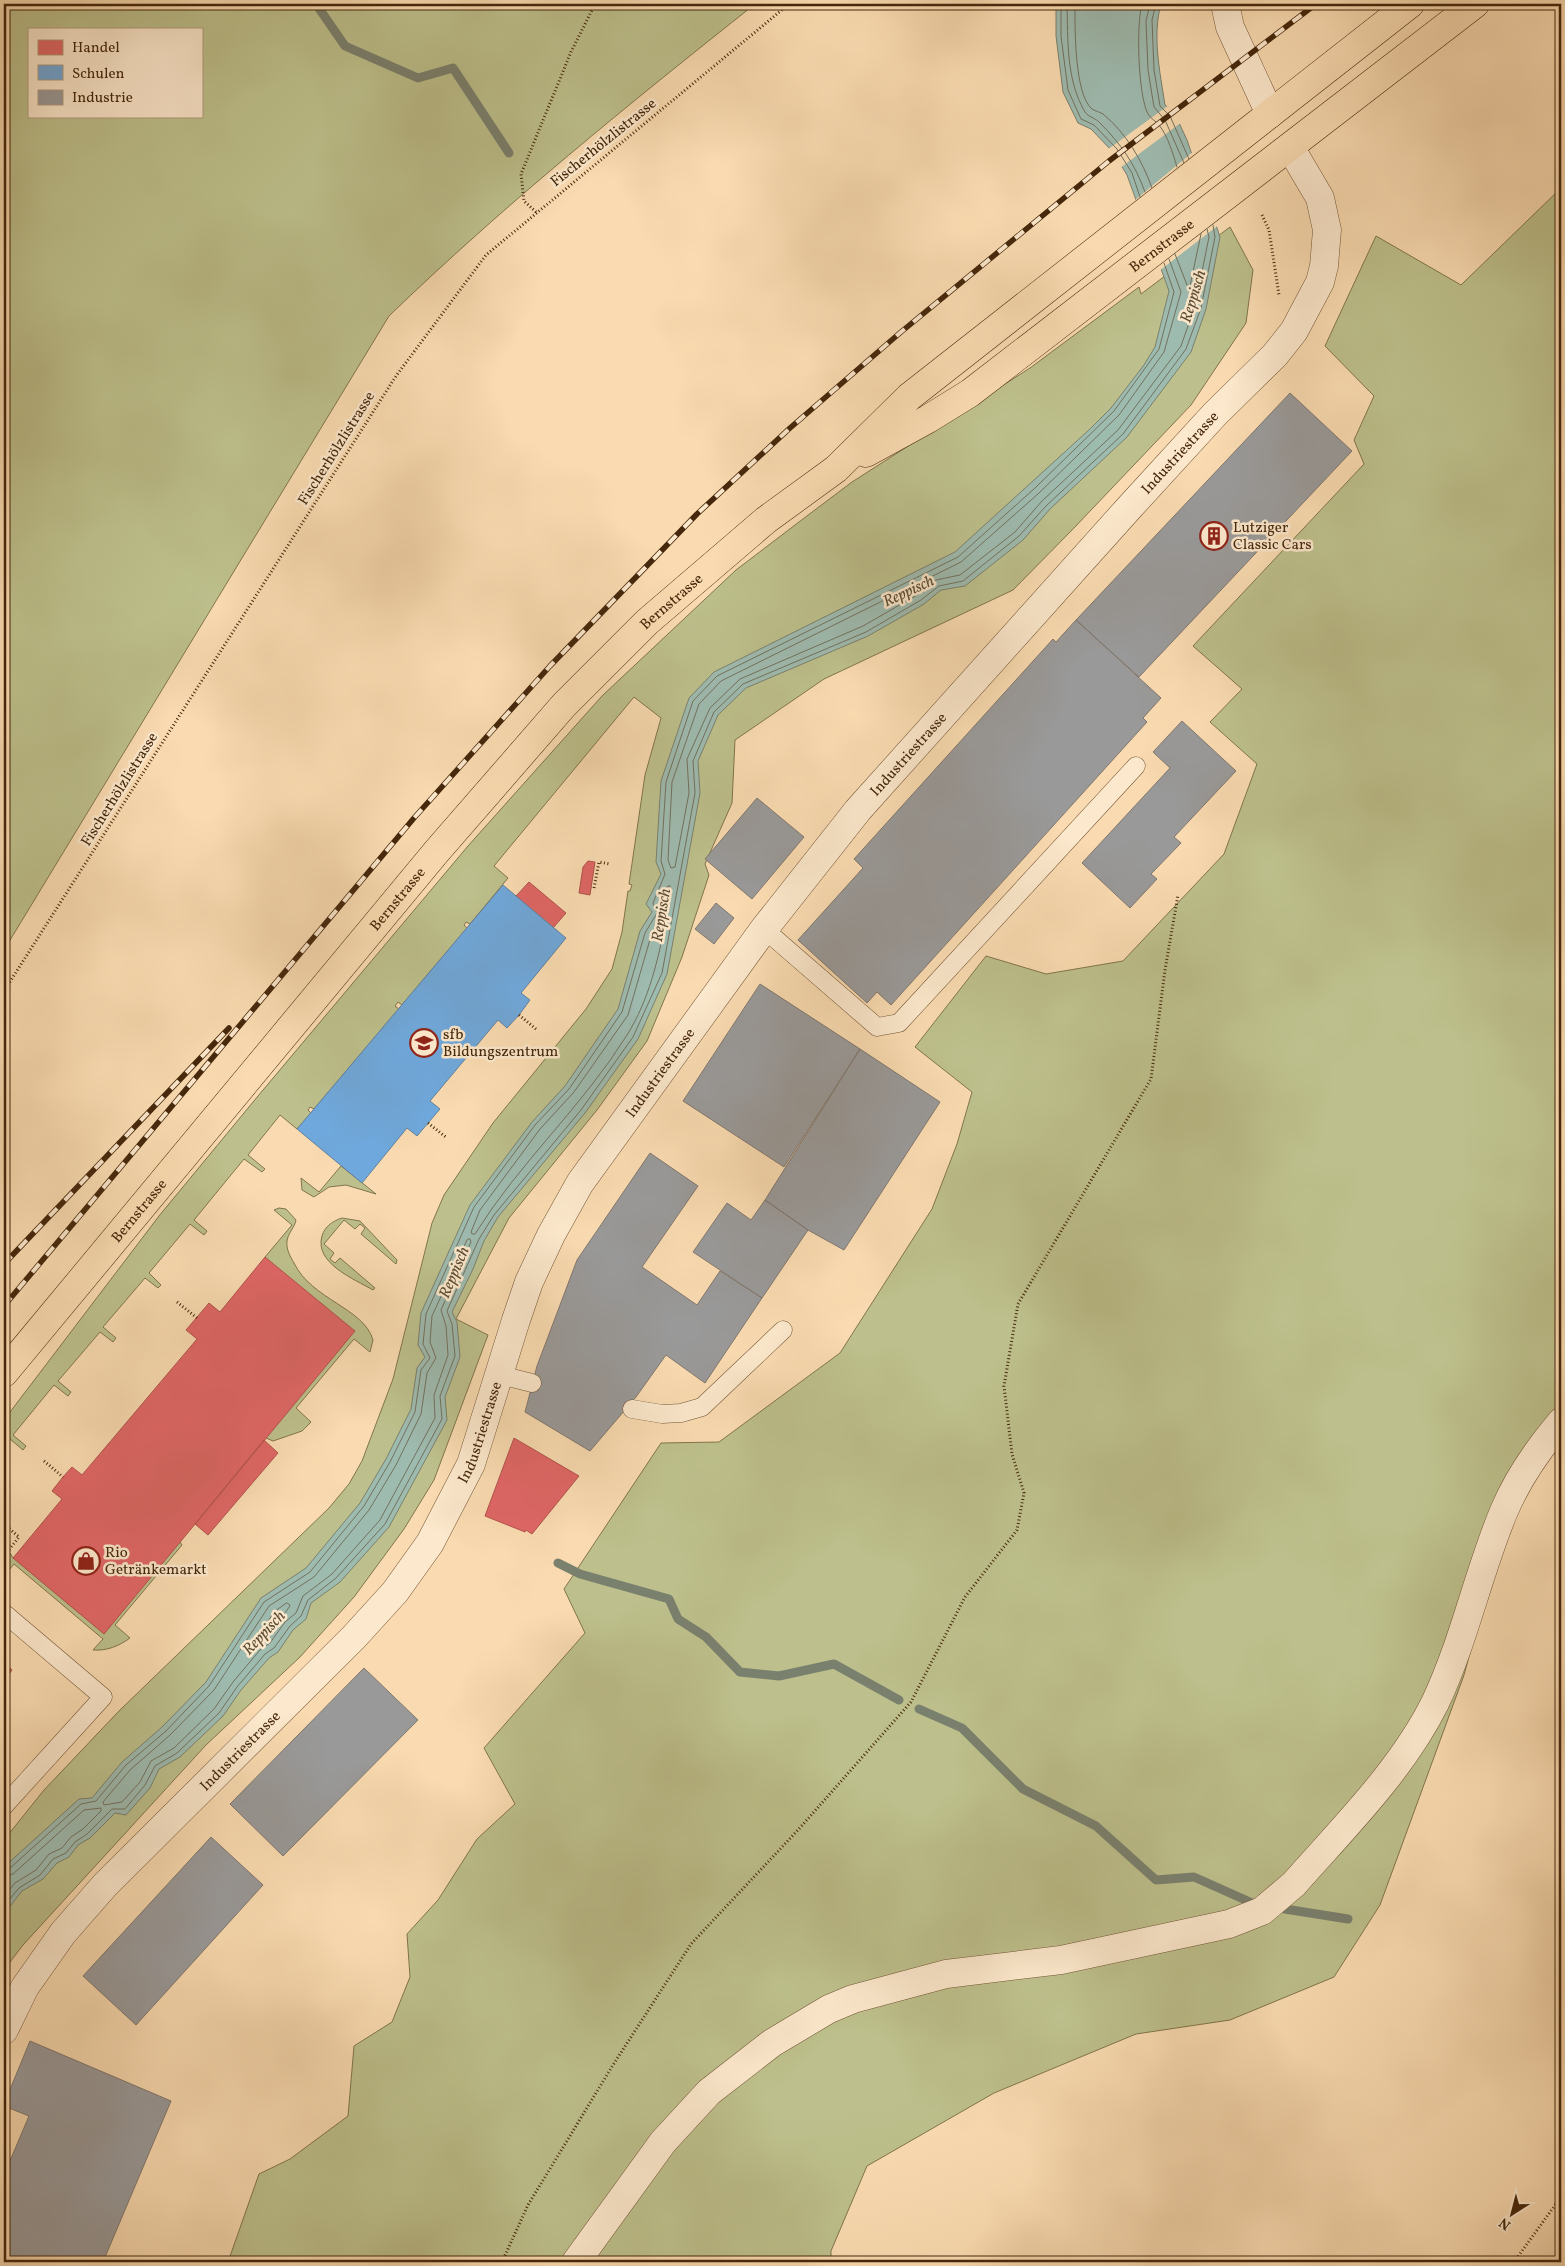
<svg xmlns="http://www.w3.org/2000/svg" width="1565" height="2266" font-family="Vollkorn,serif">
<rect width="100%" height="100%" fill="#fadbb1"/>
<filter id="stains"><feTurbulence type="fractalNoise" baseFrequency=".004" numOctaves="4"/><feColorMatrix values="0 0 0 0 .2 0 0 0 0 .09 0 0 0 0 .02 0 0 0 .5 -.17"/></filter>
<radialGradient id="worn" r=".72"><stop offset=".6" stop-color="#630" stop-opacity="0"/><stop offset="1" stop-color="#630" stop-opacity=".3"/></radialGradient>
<path fill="#bdc08c" stroke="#81744c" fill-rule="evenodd" d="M4,4H755C629,104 505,204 389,316L4,950ZM29,29H201V116H29Z
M1561,188V1441L1507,1517L1464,1675L1380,1905L1334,1977L1230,2020L1136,2034L994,2093L867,2166L831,2251V2262H228L259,2174L290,2159L348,2116L354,2046L392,2022L410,1977L407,1934L438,1900L477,1839L515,1804L484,1748L585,1633L564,1589L661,1443L719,1442L840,1353L932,1209L957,1144L972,1092L915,1047L986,956L1046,974L1123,961L1224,854L1257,764L1210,722L1242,689L1193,646L1364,464L1354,440L1374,396L1325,346L1376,236L1461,285Z
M1230,227L1253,270L1246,323L1191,405L1073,529L1013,590L824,679L735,740L732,803L705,864L709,875L682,957L647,1041L597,1110L509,1218L456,1319L488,1335L434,1480L404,1529L354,1597L300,1657L206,1745L23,1945L4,1970V1840L44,1790L119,1711L329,1508L349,1484L362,1461L393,1379L432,1223L444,1195L493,1123L586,1009L612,969L622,932L628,891H630L632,885L629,884L645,775L661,718L634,697L494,866L508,878L470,924L466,922L464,925L467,928L402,1005L398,1002L395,1006L399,1009L314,1109L310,1107L308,1110L311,1113L297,1129L280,1115L248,1155L265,1169L262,1172L244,1159L194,1220L207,1231L204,1235L190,1224L149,1273L161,1285L158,1288L145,1278L103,1327L116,1338L113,1342L100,1332L58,1381L71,1392L68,1396L54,1385L13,1435L26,1446L23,1450L10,1439L4,1446V1420L159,1216L258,1096L468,846L602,696L736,570L795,525L852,482L1030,368L1139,287L1141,294Z
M341,1166L376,1194L346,1185L329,1187L314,1197L302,1190L301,1178L319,1192Z
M279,1208L286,1209L296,1220C295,1227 288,1233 287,1241C286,1249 290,1256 294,1263C312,1300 364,1308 373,1340L370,1352L354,1339L296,1408L311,1422L302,1431L273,1441L266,1438L265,1257L292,1225L274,1210Z
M342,1218L360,1221L397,1260L396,1264L361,1234L365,1228L360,1224L355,1229L344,1220L324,1244L334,1253L330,1259L335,1263L340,1258L375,1288L373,1290C354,1279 314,1263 322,1236C325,1226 333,1221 342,1218Z
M180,1542L182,1545L115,1625L130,1638C119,1646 107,1651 93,1650L103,1639L14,1564L4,1576L10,1553L13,1558Z"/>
<path fill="#9ebbb0" stroke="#7a806e" d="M1056,4H1161C1152,36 1160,72 1165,105L1174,112L1187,140L1220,237L1206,309L1191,352L1127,437L1050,509L1023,540L965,586L941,590L924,604L868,636L746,688L718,715L698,761L700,793L667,974L638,1039L585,1113L498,1217L484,1241L473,1269L452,1312L457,1322L460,1357L445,1397L447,1420L389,1527L340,1582L311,1603L306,1619L293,1630L278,1652L269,1658L241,1690L223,1716L180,1757L159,1769L150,1788L126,1815L115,1813L90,1838L78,1845L69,1857L57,1863L43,1879L22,1891L4,1914V1867L79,1799L92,1798L122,1762L162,1727L206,1682L261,1598L306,1568L360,1503L386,1459L411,1409L417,1368L425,1357L418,1345L421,1313L470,1205L532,1122L565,1086L618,1009L640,931L652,912L646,904L661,874L656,862L661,781L689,698L714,672L955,552L1090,429L1111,408L1144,365L1155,347L1169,291L1127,175L1113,152L1091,129L1078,123L1063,92L1056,36Z"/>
<path fill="#fadbb1" d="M1169,105L1176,111L1182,122L1120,168L1107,150Z
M1194,151L1220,224L1159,271L1134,201Z"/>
<path fill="#e06666" stroke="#b2534b" d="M588,861L595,862L590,895L579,893L583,867Z
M529,882L566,913L553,928L516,896Z
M265,1257L355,1331L104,1634L13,1558L62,1499L52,1491L63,1477L72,1467L82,1475L197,1339L186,1330L209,1303L220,1312Z
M514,1438L579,1476L532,1534L526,1530L525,1532L485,1516Z
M264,1440L278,1453L208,1535L195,1524Z
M4,1663L12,1670L4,1681Z"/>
<path fill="#6fa8dc" stroke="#62819d" d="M503,885L566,938L521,993L530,1000L519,1015L507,1028L498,1020L430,1101L440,1109L417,1136L407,1128L362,1183L297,1129Z"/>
<path fill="#999" stroke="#80776e" d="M1290,393L1352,451L1139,677L1076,620Z
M1076,620L1161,698L1143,718L1147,722L891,1005L877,992L867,1003L798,940L863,868L854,859L1053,639L1056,642Z
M1182,721L1236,771L1174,837L1181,843L1151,874L1157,879L1130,908L1082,863L1170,768L1153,752Z
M757,798L804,837L752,899L705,859Z
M716,903L734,918L714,944L695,929Z
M760,984L860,1049L784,1167L683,1101Z
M860,1049L940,1102L844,1250L808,1230L765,1200Z
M650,1153L698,1186L642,1267L697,1305L720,1271L762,1298L705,1383L666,1355L636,1397L590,1451L525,1412L537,1366L577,1260Z
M765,1200L808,1230L762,1298L693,1252L727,1203L751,1220Z
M364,1668L418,1720L283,1856L230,1804Z
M211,1837L263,1885L136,2025L83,1976Z
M30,2041L171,2101L103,2262H4V2175L29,2116L4,2106V2104Z"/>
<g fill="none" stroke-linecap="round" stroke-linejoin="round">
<path stroke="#72715e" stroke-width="1" d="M1061,4V36L1068,90L1081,119L1094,125L1117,149L1132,173L1140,197
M1067,4C1068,40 1066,80 1085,112C1088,117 1096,118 1100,123C1121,144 1135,164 1145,192
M1075,4C1075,26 1074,94 1092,109C1095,111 1100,112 1103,114C1126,133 1142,160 1152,188
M1142,4C1136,24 1138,95 1148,114C1151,119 1156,121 1159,125C1168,136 1173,154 1177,167
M1150,4L1146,21L1148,70L1154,107L1165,120L1184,163
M1156,4L1152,20L1154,70L1160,106L1170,116L1189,159
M1175,254L1187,285L1190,286L1201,234
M1169,259L1181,292L1164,352L1119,415L1039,493L961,562L721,681L699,704L672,782L668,860L671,868L675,867L689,793L687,759L710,708L740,679L863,626L917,595L936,580L960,575L1015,532L1042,501L1118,430L1181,346L1195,306L1209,237L1207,229
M670,886L668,909L665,911L660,902L667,887Z
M661,918H664L666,920C658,960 649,1000 627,1035C583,1106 519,1163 475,1234H472L471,1232L480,1210L540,1129L574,1092L628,1015L651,936Z
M470,1239L471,1242L441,1310L446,1326L448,1355L434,1395L435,1418L380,1520L332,1574L303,1596L296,1613L285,1622L270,1643L260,1650L233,1682L214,1709L174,1748L151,1761L140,1782L122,1802L104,1805L103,1802L130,1770L170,1735L214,1690L269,1606L314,1577L369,1510L396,1465L421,1414L427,1373L436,1358L430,1342L432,1316L467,1240Z
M287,1603L290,1605C289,1610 263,1639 259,1640L258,1637L274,1612Z
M4,1870L9,1869L81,1804L96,1801L126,1765L166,1731L209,1686L264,1602L310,1572L364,1506L390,1462L415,1412L421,1370L430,1358L423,1344L426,1314L474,1207L535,1125L569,1089L622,1012L645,933L657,913L653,903L665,874L661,861L666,782L693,701L717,676L958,557L1035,488L1114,411L1159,349L1174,292L1164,263
M4,1876L13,1874L84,1810L101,1808V1811L83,1829L71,1837L62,1848L49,1854L36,1870L15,1883L4,1896
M4,1906L19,1888L40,1875L53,1859L66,1853L75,1842L87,1834L112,1809H125L145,1785L155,1766L177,1753L219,1713L237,1687L265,1654L274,1648L290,1626L301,1616L308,1600L336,1578L385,1524L442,1419L440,1396L455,1356L452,1324L447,1311L479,1239L494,1215L581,1110L633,1037L662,973L695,793L693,761L714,712L743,684L866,632L921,600L939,586L963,581L1019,536L1046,506L1123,434L1186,349L1201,308L1215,237L1213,225"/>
<path stroke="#7a806e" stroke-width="9" d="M316,4L345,46L418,78L453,68L509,153
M558,1563L580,1574L669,1599L678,1619L706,1637L740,1672L779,1676L834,1664L899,1700
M919,1709L962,1728L1023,1789L1096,1826L1156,1880L1194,1877L1250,1902
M1285,1909L1348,1919"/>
<defs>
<path id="service" d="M764,929L877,1027L899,1023L1136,766
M500,1375L532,1383
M632,1409L662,1414L681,1413L702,1407L783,1330
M4,1613L103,1697L4,1806"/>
<g id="minor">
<path d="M1225,4L1230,27L1270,114"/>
<path id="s1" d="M4,2030L25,1987L63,1933L105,1885L354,1637L395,1592L430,1543L471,1464L516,1320L529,1282L551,1235L580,1183L764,929L858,810L1128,509L1215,414L1275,355L1294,331L1320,282L1324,266L1327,230L1320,198L1290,147"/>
<path d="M576,2262L663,2142L709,2092L772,2043L829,2009L853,1999L946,1974L1061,1960L1229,1924L1262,1911L1294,1884C1344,1827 1401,1771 1435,1703C1464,1642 1478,1573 1504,1511C1517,1480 1539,1448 1561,1422"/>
</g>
<g id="primary">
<path id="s2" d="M866,453L928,419L970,393L1475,4"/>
<path id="s3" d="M4,1373L437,851L564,705L647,622L766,520L836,469L909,397L1410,4"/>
</g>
</defs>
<use href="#service" stroke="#725434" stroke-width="19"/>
<use href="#minor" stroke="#725434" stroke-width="29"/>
<use href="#primary" stroke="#45270b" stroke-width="29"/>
<path stroke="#45270b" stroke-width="3" stroke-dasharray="1 2.5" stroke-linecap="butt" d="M536,212L524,201L521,174L571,52L595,4
M1262,215L1269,230L1279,295
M594,888L599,862L610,864
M4,991L396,376L486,255L789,4
M519,1015L536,1029
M428,1123L447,1138
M177,1302L197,1318
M44,1461L63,1477
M4,1524L19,1537L8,1551L4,1561
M502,2262L528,2205L613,2065L691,1944L798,1830L911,1702L965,1597L1017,1530L1024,1493L1012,1454L1004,1386L1018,1304L1151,1079L1165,970L1178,895
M1514,2262L1561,2197"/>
<use href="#service" stroke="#fce8cc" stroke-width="18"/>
<use href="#minor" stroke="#fce8cc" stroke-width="28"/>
<use href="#primary" stroke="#fadbb1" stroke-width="28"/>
<defs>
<path id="rail" d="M4,1264L229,1028
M4,1306L414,818L550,666L697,514L790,428L901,332L1109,161L1316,4"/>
</defs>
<use href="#rail" stroke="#45270b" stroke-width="5.5"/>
<use href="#rail" stroke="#fce8cc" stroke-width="4" stroke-dasharray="11" stroke-linecap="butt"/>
</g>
<defs>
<symbol id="building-ring" viewBox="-11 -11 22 22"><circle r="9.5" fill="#fce8cc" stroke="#8f2418" stroke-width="1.5"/><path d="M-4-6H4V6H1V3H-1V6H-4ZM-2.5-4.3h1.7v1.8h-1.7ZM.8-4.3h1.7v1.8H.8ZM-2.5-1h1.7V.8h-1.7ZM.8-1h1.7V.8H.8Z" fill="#8f2418"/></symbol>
<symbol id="school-ring" viewBox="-11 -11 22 22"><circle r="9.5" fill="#fce8cc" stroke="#8f2418" stroke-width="1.5"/><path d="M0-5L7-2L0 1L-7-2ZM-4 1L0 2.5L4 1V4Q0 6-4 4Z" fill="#8f2418"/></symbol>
<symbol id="shop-ring" viewBox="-11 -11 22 22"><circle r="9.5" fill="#fce8cc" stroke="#8f2418" stroke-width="1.5"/><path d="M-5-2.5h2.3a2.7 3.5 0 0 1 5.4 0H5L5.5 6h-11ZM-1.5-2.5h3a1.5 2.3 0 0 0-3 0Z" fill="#8f2418"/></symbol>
</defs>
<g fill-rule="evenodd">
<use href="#building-ring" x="1198" y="520" width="32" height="32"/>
<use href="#school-ring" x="408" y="1027" width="32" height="32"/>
<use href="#shop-ring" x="70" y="1545" width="32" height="32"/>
</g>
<g text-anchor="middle" stroke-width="5" stroke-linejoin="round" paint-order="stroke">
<g font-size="15" fill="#45270b" stroke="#fce8cc">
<text transform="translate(603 142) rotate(-39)" y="5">Fischerhölzlistrasse</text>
<text dy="5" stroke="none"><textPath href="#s2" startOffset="362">Bernstrasse</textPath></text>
<text transform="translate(336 448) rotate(-58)" y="5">Fischerhölzlistrasse</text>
<text dy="5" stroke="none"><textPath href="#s1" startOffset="1988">Industriestrasse</textPath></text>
<text dy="5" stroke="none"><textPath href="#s3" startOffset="1021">Bernstrasse</textPath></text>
<text dy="5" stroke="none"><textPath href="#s1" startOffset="1582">Industriestrasse</textPath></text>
<text transform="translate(119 789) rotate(-58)" y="5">Fischerhölzlistrasse</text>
<text dy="5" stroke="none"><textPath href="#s3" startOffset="616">Bernstrasse</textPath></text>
<text dy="5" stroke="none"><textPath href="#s1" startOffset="1178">Industriestrasse</textPath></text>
<text dy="5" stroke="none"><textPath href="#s3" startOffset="211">Bernstrasse</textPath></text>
<text dy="5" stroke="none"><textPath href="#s1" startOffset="772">Industriestrasse</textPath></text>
<text dy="5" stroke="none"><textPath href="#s1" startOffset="368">Industriestrasse</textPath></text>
</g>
<g font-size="15" fill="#45270b" stroke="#fce8cc" text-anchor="start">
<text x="1233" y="532">Lutziger<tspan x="1233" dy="17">Classic Cars</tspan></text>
<text x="443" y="1039">sfb<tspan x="443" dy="17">Bildungszentrum</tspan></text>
<text x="105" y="1557">Rio<tspan x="105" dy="17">Getränkemarkt</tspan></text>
</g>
<g font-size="16" font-style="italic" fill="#5b4c34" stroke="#fce8cc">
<text transform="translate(1192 296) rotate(-73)" y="6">Reppisch</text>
<text transform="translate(908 590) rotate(-25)" y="6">Reppisch</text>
<text transform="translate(660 915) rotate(-81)" y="6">Reppisch</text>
<text transform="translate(453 1272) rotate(-67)" y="6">Reppisch</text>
<text transform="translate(263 1632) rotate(-47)" y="6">Reppisch</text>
</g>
</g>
<rect width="1565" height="2266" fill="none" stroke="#fadbb1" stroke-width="20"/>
<rect x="5" y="5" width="1555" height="2256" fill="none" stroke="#45270b" stroke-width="2.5"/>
<rect x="10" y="10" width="1545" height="2246" fill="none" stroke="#45270b"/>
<rect x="28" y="28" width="175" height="90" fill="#fce8cc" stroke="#b39b7f"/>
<rect x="38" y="40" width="25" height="15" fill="#e06666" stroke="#b39b7f"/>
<text x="72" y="52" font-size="15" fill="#45270b">Handel</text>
<rect x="38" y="65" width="25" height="15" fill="#6fa8dc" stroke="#b39b7f"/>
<text x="72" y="78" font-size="15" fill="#45270b">Schulen</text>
<rect x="38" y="90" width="25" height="15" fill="#999999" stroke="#b39b7f"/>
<text x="72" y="102" font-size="15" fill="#45270b">Industrie</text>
<g transform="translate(1512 2214) rotate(216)" stroke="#fce8cc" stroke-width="4" paint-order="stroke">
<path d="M0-4L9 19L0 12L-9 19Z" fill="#45270b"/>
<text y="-8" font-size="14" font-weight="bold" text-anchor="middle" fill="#45270b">N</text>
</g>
<rect width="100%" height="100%" filter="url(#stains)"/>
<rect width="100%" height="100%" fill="url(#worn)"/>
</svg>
